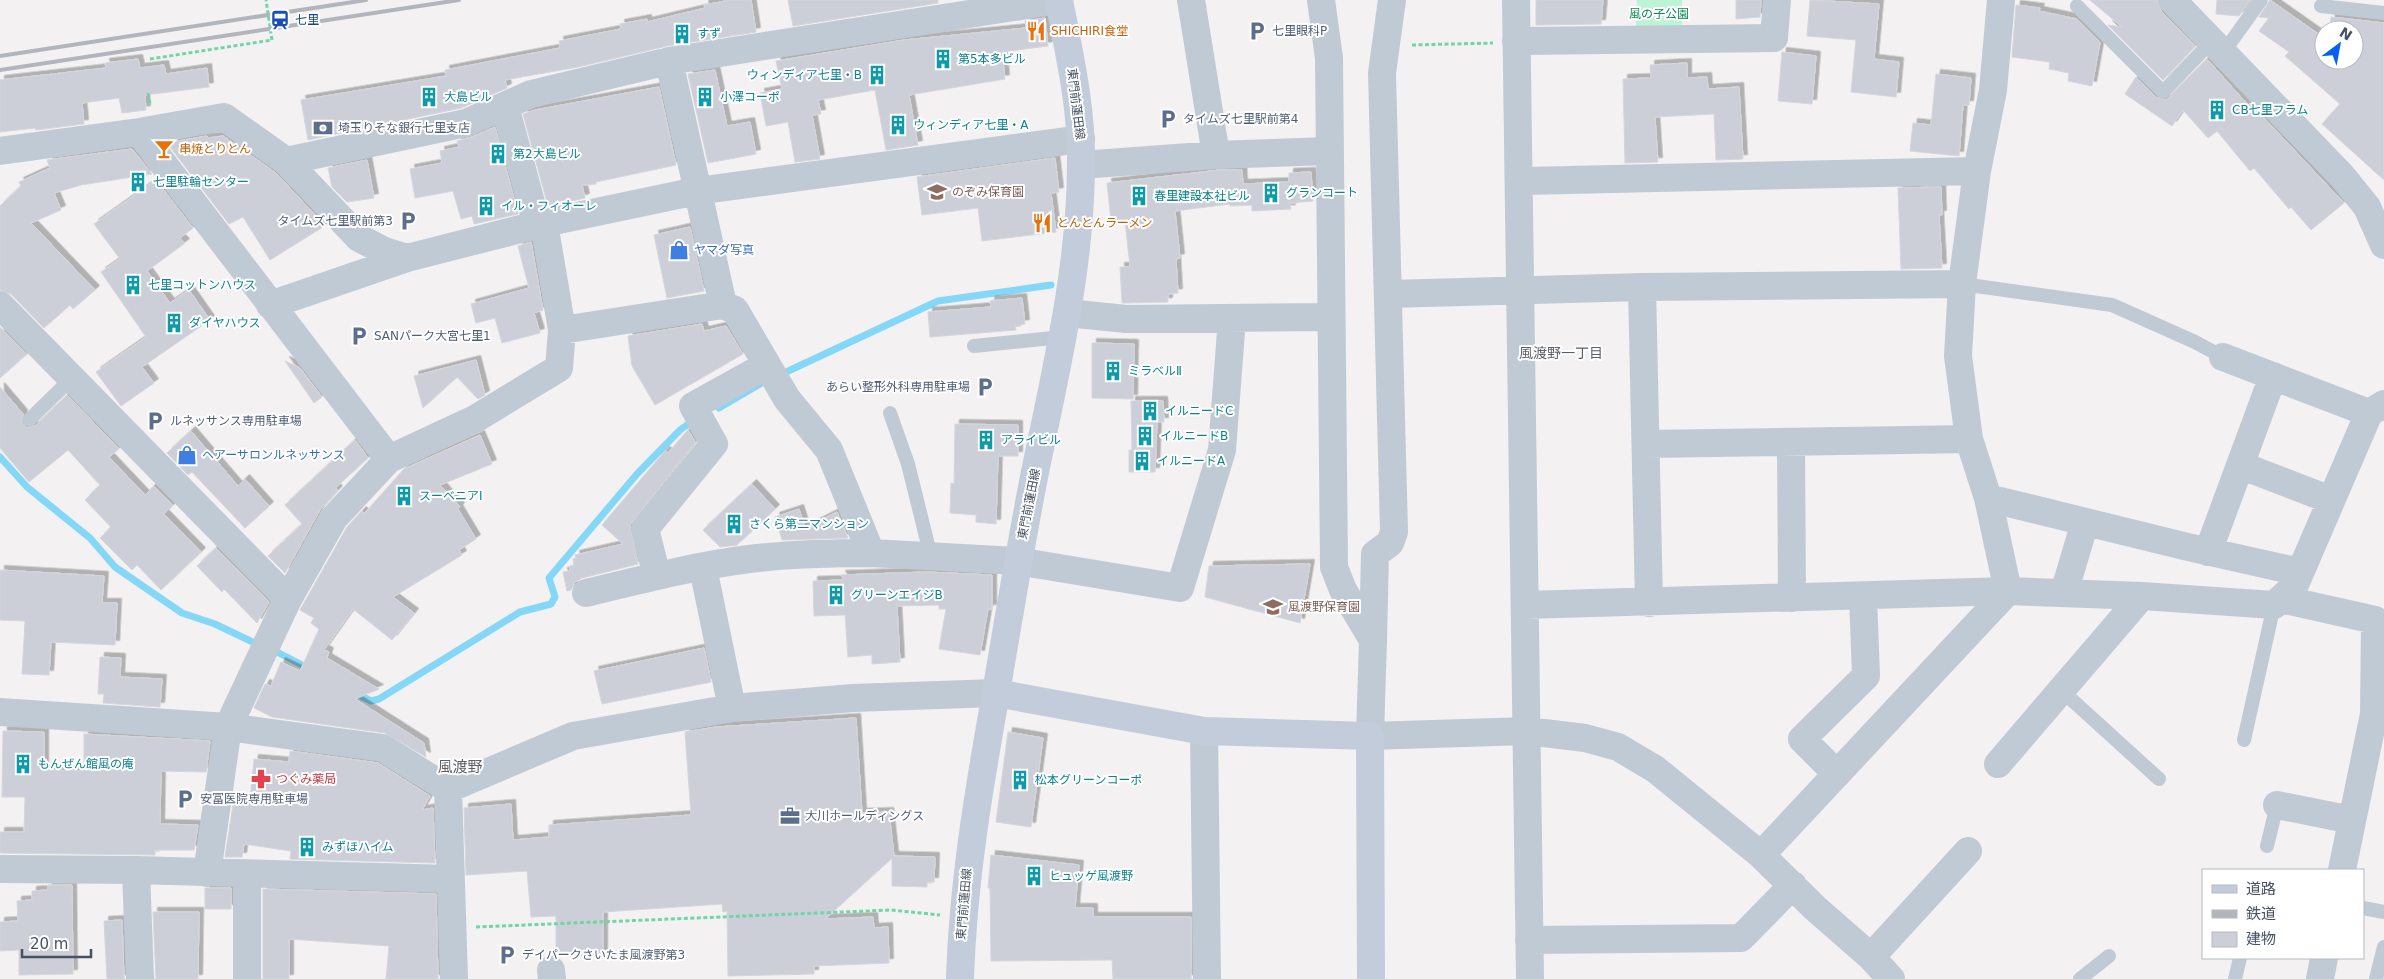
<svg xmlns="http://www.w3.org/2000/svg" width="2384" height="979" font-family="'DejaVu Sans','Noto Sans JP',sans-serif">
<defs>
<filter id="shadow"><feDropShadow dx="4.5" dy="-4.5" stdDeviation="0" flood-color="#0004"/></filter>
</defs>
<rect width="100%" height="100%" fill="#f3f1f1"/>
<path fill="#bcf4d5" d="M1637,0H1682V27L1636,26Z"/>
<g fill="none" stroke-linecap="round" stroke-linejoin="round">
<path stroke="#84d7f6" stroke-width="7" d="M784,373L938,301L1051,285
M719,408L760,384
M0,457L27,487L90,538L115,567L182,613L215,624L259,645
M275,651L310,669
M355,693L371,701L379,699L520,612L551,604L555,597L549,578L637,474L680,430L694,420"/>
</g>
<path fill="#cccfd7" stroke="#d4d6dd" filter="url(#shadow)" d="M731,0H751L756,32L667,46L578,67L505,80L507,88L461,108L308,140L301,100L446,76L445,70L560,48L559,41L621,29L620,24L647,19V22L705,8L704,5Z
M788,0H938V3L793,26Z
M1536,0H1603L1601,24L1536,25Z
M1736,0H1761L1760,17L1736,19Z
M1810,0L1879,4L1874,59L1899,62L1896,97L1851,92L1856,40L1807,36Z
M2090,0H2157L2161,11L2195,46L2163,80L2108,25L2122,27Z
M2217,0H2250L2239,16L2216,14Z
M2270,0L2324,38V60H2354V30H2330L2331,17L2384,23V180L2322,124L2340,104L2285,56L2289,52L2259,31L2269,18L2259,17Z
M2016,5L2040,8L2039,11L2077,19L2100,42L2092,86L2068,81L2069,73L2049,69L2050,62L2012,57Z
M1045,18L1048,46L1002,52L1005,79L909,95L918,145L886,150L875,90L818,100L821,114L812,115L820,159L795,162L788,122L766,126L760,93L782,89L776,61L904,40L1026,28L1025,21Z
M1782,52L1816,56L1812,104L1778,101Z
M138,59L140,68L164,65L166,74L207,68L209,87L145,95L146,110L122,113L119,98L82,103L84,124L36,130L35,128L0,132V80L106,68L105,63Z
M2207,59L2248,105L2250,103L2344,203L2311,230L2291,207L2289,209L2254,168L2250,171L2217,131L2208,138L2183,110L2172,126L2125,94L2136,77L2157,98L2166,100Z
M1687,63V78L1707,77L1708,89L1739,87L1743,159L1716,160L1714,114L1655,117L1658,162L1625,163L1623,79L1651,78L1650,65Z
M715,70L727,126L750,122L756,154L708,163L688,74Z
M1936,74L1971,78L1969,105H1963L1959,156L1910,151L1913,123L1931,125Z
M659,87L676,165L596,182V184L582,185L585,198L548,206L523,114L535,110Z
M495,127L518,214L474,224L472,216L461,219L453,191L415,198L410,169L442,163L440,151L459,147L457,141L472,137Z
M207,136L208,138L223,136L276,173L316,216L323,227L270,260L243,217L229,224L167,143Z
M132,149L152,174L81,185L54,193L61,210L31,223L95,290L73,309L70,305L44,328L11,294L0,290V206L21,186L19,182L50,168L47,160Z
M1055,158L1059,192L1051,193L1056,232L982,241L978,208L922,215L917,177Z
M367,160L374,198L347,202L332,187L328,168Z
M1220,170H1242L1243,184L1289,182V173L1311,172L1313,201L1290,203L1291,209L1252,211V205L1230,206V204L1175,211L1180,258L1176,259L1178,293L1168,294V302L1122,303L1120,267H1130L1125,220L1111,221L1107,183Z
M156,180L193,228L180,238L185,243L147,271L170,303L189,290L210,320L142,367L154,383L121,406L96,372L146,337L101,272L120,259L94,224Z
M1941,187L1942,215H1939L1942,268L1901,269L1898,188Z
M690,227L704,291L667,298L654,235Z
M531,242L543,310L534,313L540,333L502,343L495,318L476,323L471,304L529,288L518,246Z
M1022,298L1025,324L1015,325L1016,330L930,337L928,312L991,307L990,301Z
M702,324L704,331L726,326L743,354L655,405L632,366L628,336Z
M0,327L27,354L0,378Z
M1092,343L1134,344L1133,399L1092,398Z
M476,360L485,395L478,399L457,377L423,408L414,376Z
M285,361L300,368L322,397L314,403Z
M0,387L23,414L21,423L27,428L35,426L67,395L119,449L109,457L145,495L154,486L173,505L164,514L201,552L161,590L137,565L132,570L100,538L111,527L85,500L100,485L68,450L29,482L0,448Z
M1131,401H1163L1164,422H1157L1155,472H1129V450H1132Z
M955,424L1018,425V456H998L996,524L976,522V515L950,513L951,483L954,484Z
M688,430L695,442L630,525L638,564L582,578L575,582L571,590L567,591L563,572L570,571V566L574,565L573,559L576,558L575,555L623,544L602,525L665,451L668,453Z
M191,431L238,486L245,479L269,506L245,528L192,472L188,475L167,453Z
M480,435L492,464L440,485L460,507L458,509L476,539L459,550L462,555L393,597L414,613L392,640L353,609L324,650L329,652L327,658L379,689L355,699L424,743L426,757L385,733L272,717L254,708L265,684L271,686L281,662L300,671L319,629L311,623L314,618L300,610L347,527L362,511L364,514L404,469Z
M355,440L368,458L335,488L338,490L320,510L285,573L268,556L302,524L285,505Z
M752,484L775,509L737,545L720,547L703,530Z
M799,509L805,528L837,512L848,538L782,540L775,517Z
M216,548L269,602L257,623L224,589L222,592L197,566Z
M1310,564L1300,623L1205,597L1209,566Z
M0,570L104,576L102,603H117L115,645L51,642L49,675L22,674L25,621L0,620Z
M926,572L992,575V609H988L980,655L939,649L946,609H939V605L897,606L900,662L872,664V655L848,657L845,615L814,616L813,581L844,580L841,575Z
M704,648L711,682L602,704L594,671Z
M100,657L121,658L120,677L162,679L160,707L103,703L104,694H98Z
M856,718L862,813L889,812L894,856L935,857L934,882H927V887L892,886V858L825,919L873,917L874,928L888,927L889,963L814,966V974L728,976L727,911L723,912L722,904L603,912V956H558L556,955V916L531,917L527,871L466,875L464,808L511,804L513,840L549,837V825L691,815L685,732L716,727Z
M3,731L44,732V770L84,771V734L210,741L206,772L161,771L160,824L198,825L194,850H155V855L0,853V832H24L25,797H2Z
M1008,732L1043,738L1031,827L996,822Z
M290,751L378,763L430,796L422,810L433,808L435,863L290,859L291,851L244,844L242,857H225L234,798L250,801L254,759L289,762Z
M991,855L1079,865L1075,908H1093V917H1191V979H1113L1112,960L991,961L990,888H988Z
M48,885H72L73,974L19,975V950L0,951V922L18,921L17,901L32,900V891L48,890Z
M205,888H231V909H205Z
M263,889L436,894L438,979H386L389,946L289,939V979H263Z
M153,912H199L198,979H156Z
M122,920L124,979H107L104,921Z"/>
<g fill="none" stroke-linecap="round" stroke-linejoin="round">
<path stroke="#70d6aa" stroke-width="3" stroke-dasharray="4 2.5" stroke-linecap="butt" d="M1412,45L1493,43
M150,59L272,40L266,0
M148,93L150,105
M476,927L891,910L940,915"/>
<path stroke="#c0cad4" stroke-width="14" d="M2077,6L2163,92L2212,41
M2321,6L2384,13
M2223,53L2261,0
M1962,284L2112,305L2195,342L2223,357
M974,346L1062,337
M890,413L908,464L931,557
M29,420L72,378
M2061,690L2159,779
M2244,740L2274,605
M2267,846L2277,805
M2363,908L2384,912
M2080,979L2109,956
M2235,979L2240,958
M2376,979L2384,947"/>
<path stroke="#c0cad4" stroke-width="28" d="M1191,0L1216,155
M1321,0L1329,58L1334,567L1343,590L1373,640L1370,736L1527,731L1585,738L1618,747L1655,769L1761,855L1815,908L1871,957L1891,979
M1516,0L1530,979
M2001,0L1993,90L1977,171L1962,284L1958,356L1969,439L1988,498L2008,591
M2172,0L2342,176L2367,207L2384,245
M1516,41L1774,38L1777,0
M669,61L723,305
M505,106L537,225
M139,132L389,459
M0,151L139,132L224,117L286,161L359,238L384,251L407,258L544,223L697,191L1081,139
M286,161L466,123L531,94L669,61L1059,0
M1081,165L1216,155L1330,151
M1519,181L1977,171
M1642,287L1649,603
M1389,294L1642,287L1962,284
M0,305L288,599
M270,305L407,258
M1067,313L1126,319L1330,317
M562,330L723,305L735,310L787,399L829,450L871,553L1017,561L1180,588L1222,450L1232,318
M2223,357L2369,413
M1791,443L1792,598
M1647,444L1969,439
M2240,465L2331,500
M1988,498L2188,547L2300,572
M2208,552L2273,376
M703,568L732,708
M657,576L645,529L714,444L693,406L767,365
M586,593C640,580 694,566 749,559C790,554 831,553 871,553
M2064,593L2085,522
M2281,599L2375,620L2374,714L2342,870
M1525,605L2008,591L2142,596L2274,605L2294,587L2369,413L2384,404
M1373,640L1375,554L1390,543L1394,532L1382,73L1392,0
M0,712L228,727L383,748L448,789
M1204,731L1207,979
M1998,764L2142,596
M1837,774L1802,739L1866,676L1863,596
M448,789L573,736L732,708L853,698L996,693
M448,789L454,979
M2277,805L2352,820
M1761,855L2008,591
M0,869L136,870L450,879
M136,870L140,979
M207,873L228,727L288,599L334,518L389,459L475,419L559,368L562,330L544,223
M247,874V979
M1529,940L1741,938L1793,885
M1871,957L1968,851
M551,970L552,979
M2320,979L2324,958"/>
<path stroke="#c2ccdb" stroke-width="28" d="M996,693L1204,731L1370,736L1371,979
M960,979C963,882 979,788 996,693C1008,621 1020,549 1034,477C1055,374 1081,269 1081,163C1082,108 1069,53 1059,0"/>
<path stroke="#b2b5bc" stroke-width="4" d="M0,56L366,0
M0,70L459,0"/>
</g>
<defs>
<symbol id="station-bare" viewBox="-9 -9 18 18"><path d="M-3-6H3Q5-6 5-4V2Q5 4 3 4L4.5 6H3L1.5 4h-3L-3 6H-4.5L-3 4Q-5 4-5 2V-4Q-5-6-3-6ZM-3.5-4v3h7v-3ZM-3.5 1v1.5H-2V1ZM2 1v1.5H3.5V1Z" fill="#1a4fb4" stroke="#fff" stroke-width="2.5" paint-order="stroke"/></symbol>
<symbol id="restaurant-bare" viewBox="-9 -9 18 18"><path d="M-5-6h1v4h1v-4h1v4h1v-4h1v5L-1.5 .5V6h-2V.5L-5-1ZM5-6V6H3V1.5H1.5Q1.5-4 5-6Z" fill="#e8710a" stroke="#fff" stroke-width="2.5" paint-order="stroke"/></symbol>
<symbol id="parking-bare" viewBox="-9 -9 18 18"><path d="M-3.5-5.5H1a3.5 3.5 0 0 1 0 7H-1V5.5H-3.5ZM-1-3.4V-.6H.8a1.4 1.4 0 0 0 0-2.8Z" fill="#5c6f8a" stroke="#fff" stroke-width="2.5" paint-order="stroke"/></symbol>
<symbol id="building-bare" viewBox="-9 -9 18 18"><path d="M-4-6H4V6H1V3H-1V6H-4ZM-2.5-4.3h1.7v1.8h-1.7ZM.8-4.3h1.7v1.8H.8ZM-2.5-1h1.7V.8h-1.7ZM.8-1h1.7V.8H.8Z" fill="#0f9aa8" stroke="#fff" stroke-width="2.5" paint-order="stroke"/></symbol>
<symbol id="bank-bare" viewBox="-9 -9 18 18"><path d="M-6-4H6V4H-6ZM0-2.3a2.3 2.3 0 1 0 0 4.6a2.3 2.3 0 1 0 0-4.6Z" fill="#5c6f8a" stroke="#fff" stroke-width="2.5" paint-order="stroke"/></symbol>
<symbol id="bar-bare" viewBox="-9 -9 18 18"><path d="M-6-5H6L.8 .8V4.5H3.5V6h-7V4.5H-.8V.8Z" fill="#e8710a" stroke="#fff" stroke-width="2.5" paint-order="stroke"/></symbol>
<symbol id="school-bare" viewBox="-9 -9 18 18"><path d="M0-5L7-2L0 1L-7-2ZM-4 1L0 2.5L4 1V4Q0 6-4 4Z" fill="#8d6e63" stroke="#fff" stroke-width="2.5" paint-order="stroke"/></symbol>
<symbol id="shop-bare" viewBox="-9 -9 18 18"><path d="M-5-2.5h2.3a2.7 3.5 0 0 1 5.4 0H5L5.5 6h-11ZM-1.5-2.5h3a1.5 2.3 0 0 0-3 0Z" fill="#3f7fe0" stroke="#fff" stroke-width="2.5" paint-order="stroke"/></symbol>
<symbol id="pharmacy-bare" viewBox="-9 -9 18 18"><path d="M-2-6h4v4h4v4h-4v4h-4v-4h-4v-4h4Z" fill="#e0444e" stroke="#fff" stroke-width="2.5" paint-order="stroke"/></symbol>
<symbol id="office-bare" viewBox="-9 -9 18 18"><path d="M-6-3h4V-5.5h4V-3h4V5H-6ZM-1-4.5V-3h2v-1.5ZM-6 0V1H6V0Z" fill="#5c6f8a" stroke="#fff" stroke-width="2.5" paint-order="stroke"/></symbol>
</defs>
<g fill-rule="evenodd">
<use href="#station-bare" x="266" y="6" width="28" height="28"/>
<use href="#restaurant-bare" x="1022" y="17" width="28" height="28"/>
<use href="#parking-bare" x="1243" y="17" width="28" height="28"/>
<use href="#building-bare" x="668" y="20" width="28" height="28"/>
<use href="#building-bare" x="929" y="45" width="28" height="28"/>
<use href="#building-bare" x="863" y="61" width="28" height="28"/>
<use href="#building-bare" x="415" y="83" width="28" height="28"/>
<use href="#building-bare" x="691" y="83" width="28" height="28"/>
<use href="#building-bare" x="2203" y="96" width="28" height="28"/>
<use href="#parking-bare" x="1154" y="105" width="28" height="28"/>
<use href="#building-bare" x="884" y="111" width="28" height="28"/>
<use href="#bank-bare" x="309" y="114" width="28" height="28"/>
<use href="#bar-bare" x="150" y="135" width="28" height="28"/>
<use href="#building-bare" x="484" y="140" width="28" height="28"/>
<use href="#building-bare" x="124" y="168" width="28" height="28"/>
<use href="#school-bare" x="923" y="178" width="28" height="28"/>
<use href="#building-bare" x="1257" y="179" width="28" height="28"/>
<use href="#building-bare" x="1125" y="182" width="28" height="28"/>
<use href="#building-bare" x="472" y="192" width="28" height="28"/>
<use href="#parking-bare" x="394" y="207" width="28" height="28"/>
<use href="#restaurant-bare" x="1028" y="209" width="28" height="28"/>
<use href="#shop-bare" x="665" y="236" width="28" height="28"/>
<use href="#building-bare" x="119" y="271" width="28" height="28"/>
<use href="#building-bare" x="160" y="309" width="28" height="28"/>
<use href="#parking-bare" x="345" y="322" width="28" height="28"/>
<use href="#building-bare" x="1099" y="357" width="28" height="28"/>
<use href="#parking-bare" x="971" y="373" width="28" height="28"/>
<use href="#building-bare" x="1136" y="397" width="28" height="28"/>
<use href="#parking-bare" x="141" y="407" width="28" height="28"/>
<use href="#building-bare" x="1131" y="422" width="28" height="28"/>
<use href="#building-bare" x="972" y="426" width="28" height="28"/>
<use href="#shop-bare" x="173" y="441" width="28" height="28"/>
<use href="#building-bare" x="1128" y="447" width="28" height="28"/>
<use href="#building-bare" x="390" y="482" width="28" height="28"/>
<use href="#building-bare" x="720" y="510" width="28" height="28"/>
<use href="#building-bare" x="822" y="581" width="28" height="28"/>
<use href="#school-bare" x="1259" y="593" width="28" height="28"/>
<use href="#building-bare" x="9" y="750" width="28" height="28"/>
<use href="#pharmacy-bare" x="247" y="765" width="28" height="28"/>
<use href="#building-bare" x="1006" y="766" width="28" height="28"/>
<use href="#parking-bare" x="171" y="785" width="28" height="28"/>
<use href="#office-bare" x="776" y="802" width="28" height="28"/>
<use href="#building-bare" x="293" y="833" width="28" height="28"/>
<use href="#building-bare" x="1020" y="862" width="28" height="28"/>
<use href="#parking-bare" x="493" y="941" width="28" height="28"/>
</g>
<g text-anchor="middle" stroke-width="4" stroke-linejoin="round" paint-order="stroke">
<g font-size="12" fill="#0d8652" stroke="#fff">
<text x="1659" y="18">風の子公園</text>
</g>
<g font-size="12" fill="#164399" stroke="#fff" text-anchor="start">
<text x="295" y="24">七里</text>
</g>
<g font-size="12" fill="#c56008" stroke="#fff" text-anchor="start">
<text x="1051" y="35">SHICHIRI食堂</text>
<text x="179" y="153">串焼とりとん</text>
<text x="1057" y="227">とんとんラーメン</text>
</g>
<g font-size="12" fill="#4e5e75" stroke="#fff" text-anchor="start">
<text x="1272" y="35">七里眼科P</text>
<text x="1183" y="123">タイムズ七里駅前第4</text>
<text x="338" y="132">埼玉りそな銀行七里支店</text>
<text x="393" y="225" text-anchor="end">タイムズ七里駅前第3</text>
<text x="374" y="340">SANパーク大宮七里1</text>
<text x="970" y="391" text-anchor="end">あらい整形外科専用駐車場</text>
<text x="170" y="425">ルネッサンス専用駐車場</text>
<text x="200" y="803">安冨医院専用駐車場</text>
<text x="805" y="820">大川ホールディングス</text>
<text x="522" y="959">デイパークさいたま風渡野第3</text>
</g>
<g font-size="12" fill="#0d838f" stroke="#fff" text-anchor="start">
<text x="697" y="38">すず</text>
<text x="958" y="63">第5本多ビル</text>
<text x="862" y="79" text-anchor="end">ウィンディア七里・B</text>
<text x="444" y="101">大島ビル</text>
<text x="720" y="101">小澤コーポ</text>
<text x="2232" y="114">CB七里フラム</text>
<text x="913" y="129">ウィンディア七里・A</text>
<text x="513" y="158">第2大島ビル</text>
<text x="153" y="186">七里駐輪センター</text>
<text x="1286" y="197">グランコート</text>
<text x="1154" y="200">春里建設本社ビル</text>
<text x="501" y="210">イル・フィオーレ</text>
<text x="148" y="289">七里コットンハウス</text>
<text x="189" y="327">ダイヤハウス</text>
<text x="1128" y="375">ミラベルⅡ</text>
<text x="1165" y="415">イルニードC</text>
<text x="1160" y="440">イルニードB</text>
<text x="1001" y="444">アライビル</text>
<text x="1157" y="465">イルニードA</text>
<text x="419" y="500">スーベニアⅠ</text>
<text x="749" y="528">さくら第二マンション</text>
<text x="851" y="599">グリーンエイジB</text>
<text x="38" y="768">もんぜん館風の庵</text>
<text x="1035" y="784">松本グリーンコーポ</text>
<text x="322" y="851">みずほハイム</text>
<text x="1049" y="880">ヒュッゲ風渡野</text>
</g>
<g font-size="12" fill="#465261" stroke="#fff">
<text transform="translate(1076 104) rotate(83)" y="4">東門前蓮田線</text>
<text transform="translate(1029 504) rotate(-79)" y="4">東門前蓮田線</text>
<text transform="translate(964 904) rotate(-85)" y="4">東門前蓮田線</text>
</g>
<g font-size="12" fill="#785e54" stroke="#fff" text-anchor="start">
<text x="952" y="196">のぞみ保育園</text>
<text x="1288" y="611">風渡野保育園</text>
</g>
<g font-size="12" fill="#366cbe" stroke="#fff" text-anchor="start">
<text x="694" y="254">ヤマダ写真</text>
<text x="202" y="459">ヘアーサロンルネッサンス</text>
</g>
<g font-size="12" fill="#be3a42" stroke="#fff" text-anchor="start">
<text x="276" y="783">つぐみ薬局</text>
</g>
<g font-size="14" fill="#5c6067" stroke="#fff">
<text x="1561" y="358">風渡野一丁目</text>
</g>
<g font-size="15" fill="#5c6067" stroke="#fff">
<text x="460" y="772">風渡野</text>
</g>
</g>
<rect x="2202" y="869" width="162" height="90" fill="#ffffff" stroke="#b5bac0"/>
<rect x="2212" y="885" width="25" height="8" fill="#c2ccdb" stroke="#b5bac0"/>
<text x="2246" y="894" font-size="15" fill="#465261">道路</text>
<rect x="2212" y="910" width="25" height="8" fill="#b2b5bc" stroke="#b5bac0"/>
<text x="2246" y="919" font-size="15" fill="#465261">鉄道</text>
<rect x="2212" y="932" width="25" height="15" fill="#cccfd7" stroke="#b5bac0"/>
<text x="2246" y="944" font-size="15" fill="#465261">建物</text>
<g transform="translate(2339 45) rotate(32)"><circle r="24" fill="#ffffff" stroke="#b5bac0"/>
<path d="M0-4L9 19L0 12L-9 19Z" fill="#0660f8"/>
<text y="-8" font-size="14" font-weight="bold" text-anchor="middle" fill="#465261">N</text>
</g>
<path d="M22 949v8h69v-8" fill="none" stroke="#465261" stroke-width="2.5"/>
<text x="30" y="949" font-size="15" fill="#465261" stroke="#ffffff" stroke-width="4" paint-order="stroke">20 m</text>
</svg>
